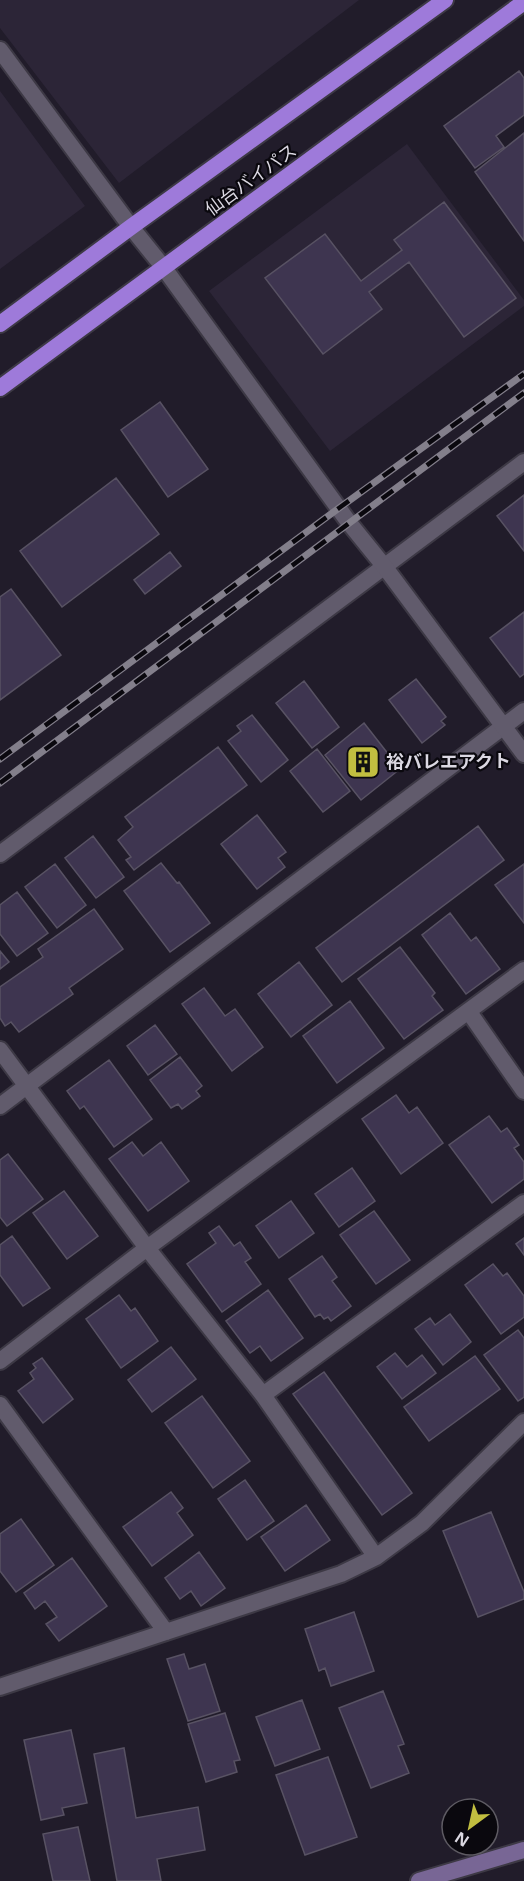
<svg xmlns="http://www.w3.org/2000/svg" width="524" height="1881" font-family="'Noto Sans','Noto Sans JP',sans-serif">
<rect width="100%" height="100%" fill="#211c2a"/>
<path fill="#2c2537" d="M0,0H359L119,183L0,28Z
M0,91L85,206L0,269Z
M407,144L524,300V306L330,451L209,291Z"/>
<path fill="#3e3550" stroke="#585263" stroke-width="1.5" d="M519,71L524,78V115L496,136L504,147L475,168L444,126Z
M524,133V241L475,172Z
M444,202L516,298L464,337L409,262L369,292L382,309L323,354L265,278L325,234L361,281L402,250L394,240Z
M160,402L208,469L168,497L121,430Z
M116,478L159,534L62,607L20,551Z
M524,495V551L497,516Z
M170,552L181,566L145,594L134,580Z
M11,589L61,655L0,700V597Z
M524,612V674L520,677L490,638Z
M416,679L446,717L441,721L445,725L422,743L389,700Z
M304,681L339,727L312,748L276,703Z
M252,715L288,760L261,782L228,741L241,731L237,726Z
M364,723L400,769L361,800L325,755Z
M218,747L247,785L134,870L126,860L131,857L118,840L133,827L125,817Z
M317,749L350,791L323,812L290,771Z
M257,815L286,852L278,858L285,867L257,889L221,844Z
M478,826L504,860L342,982L316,948Z
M93,836L124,877L96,898L65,858Z
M161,863L177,883L179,882L210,923L170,952L124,891Z
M55,864L86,905L57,928L25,887Z
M524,864V923L495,885Z
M17,892L48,933L17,956L0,934V905Z
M94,909L123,949L69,988L73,994L19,1032L11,1022L5,1026L0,1018V987L43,957L38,949Z
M450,913L471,941L476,937L500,969L466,994L422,935Z
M400,947L435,993L432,996L443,1010L404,1039L358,979Z
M0,951L9,962L0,969Z
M299,962L332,1005L291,1037L258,994Z
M204,988L225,1016L235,1009L263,1047L232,1071L182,1004Z
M350,1001L384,1048L337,1083L303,1036Z
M155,1025L177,1054L148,1075L127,1046Z
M180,1057L202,1086L196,1091L200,1096L182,1109L178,1104L171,1108L150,1080Z
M109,1060L152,1119L114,1147L84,1106L80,1109L67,1091Z
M396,1095L409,1113L417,1107L443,1143L401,1174L362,1119Z
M489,1116L501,1132L507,1128L519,1145L514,1148L524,1162V1179L492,1203L449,1145Z
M132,1142L143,1156L161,1142L189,1181L148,1211L109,1159Z
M8,1154L43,1199L7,1226L0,1217V1160Z
M352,1168L375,1201L339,1227L315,1194Z
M64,1191L98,1236L67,1259L33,1213Z
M291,1201L314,1233L279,1258L256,1226Z
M374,1211L410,1260L376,1284L340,1235Z
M219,1226L234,1246L240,1242L251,1258L245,1262L261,1284L222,1312L187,1264L216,1243L209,1233Z
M12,1236L50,1288L23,1306L0,1275V1245Z
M524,1238V1255L516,1244Z
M322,1256L337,1277L332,1281L351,1306L331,1321L328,1317L324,1319L320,1314L315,1317L289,1279Z
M493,1264L503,1276L507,1273L524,1296V1317L501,1334L465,1285Z
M268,1290L303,1338L271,1361L260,1346L250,1353L226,1321Z
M119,1295L131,1311L135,1308L158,1341L121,1368L86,1319Z
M450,1314L471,1342L443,1365L415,1329L430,1318L435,1325Z
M518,1330L524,1338V1397L518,1401L484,1355Z
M171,1347L196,1379L152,1412L128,1380Z
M395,1353L407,1367L422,1355L436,1373L402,1399L377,1367Z
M475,1356L500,1389L429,1441L404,1407Z
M42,1358L73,1399L43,1423L18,1391L34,1379L30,1373L36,1368L33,1364Z
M324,1372L412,1493L382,1515L293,1394Z
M202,1396L250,1461L213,1488L165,1423Z
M245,1480L274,1521L247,1540L218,1499Z
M171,1492L183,1508L177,1513L193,1535L152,1566L123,1527Z
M306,1505L330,1540L285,1571L261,1537Z
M491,1512L524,1592V1599L478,1617L443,1531Z
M21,1519L54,1565L16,1592L0,1571V1534Z
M199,1552L225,1588L201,1606L191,1591L180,1599L165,1578Z
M72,1558L107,1606L59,1641L46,1624L57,1617L45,1601L35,1609L24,1593Z
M354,1612L374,1671L331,1686L325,1668L319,1671L305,1629Z
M184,1654L189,1669L205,1664L220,1711L188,1721L167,1659Z
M383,1691L404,1744L398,1746L409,1773L371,1788L339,1708Z
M302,1700L320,1749L275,1766L256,1717Z
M225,1713L240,1760L234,1761L237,1772L206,1782L188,1724Z
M71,1730L87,1803L62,1808L64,1815L41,1820L24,1740Z
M124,1748L136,1818L198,1807L205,1850L157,1859L161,1881H117L94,1754Z
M328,1757L357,1837L305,1855L276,1775Z
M78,1827L90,1881H53L43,1834Z"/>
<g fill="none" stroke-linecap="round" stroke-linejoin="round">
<defs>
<path id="minor" d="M0,50L131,227
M0,854L524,462
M469,1012L524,1091
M0,1050L147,1248L263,1395L376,1557
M0,1106L504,726
M0,1361L147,1248L524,970
M263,1395L524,1203
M0,1405L166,1632
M0,1687L341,1574L376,1557L422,1523L524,1422"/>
<path id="tertiary" d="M131,227L164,268L350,524L384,566L524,754
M504,726L524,711"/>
<path id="secondary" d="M419,1881L524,1850"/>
<path id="trunk" d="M0,324L131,227L445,0
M0,388L524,2"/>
</defs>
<use href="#minor" stroke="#3d3945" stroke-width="20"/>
<use href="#tertiary" stroke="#3d3945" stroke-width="20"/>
<use href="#secondary" stroke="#3d3945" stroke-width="20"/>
<use href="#trunk" stroke="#3d3945" stroke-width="20"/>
<use href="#minor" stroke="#615b6c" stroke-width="16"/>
<use href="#tertiary" stroke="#615b6c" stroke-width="16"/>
<use href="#secondary" stroke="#786695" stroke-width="16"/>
<use href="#trunk" stroke="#9e7ada" stroke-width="16"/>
<defs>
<path id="rail" d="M0,759L339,508L524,374
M0,783L524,393"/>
</defs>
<use href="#rail" stroke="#837f8b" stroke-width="7"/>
<use href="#rail" stroke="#0a080e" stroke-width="4.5" stroke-dasharray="14" stroke-linecap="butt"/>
</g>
<defs>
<symbol id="building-square" viewBox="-11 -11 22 22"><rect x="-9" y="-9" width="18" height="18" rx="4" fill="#c1be40" stroke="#0a080e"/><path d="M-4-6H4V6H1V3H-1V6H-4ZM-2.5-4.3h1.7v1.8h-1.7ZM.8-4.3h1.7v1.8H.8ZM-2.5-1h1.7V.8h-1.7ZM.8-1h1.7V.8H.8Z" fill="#111"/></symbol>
</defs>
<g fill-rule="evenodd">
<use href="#building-square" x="344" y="743" width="38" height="38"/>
</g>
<g text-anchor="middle" stroke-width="4.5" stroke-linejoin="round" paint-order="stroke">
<g font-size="18" fill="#dbd8e2" stroke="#0a080e">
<text transform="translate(251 180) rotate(-36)" y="6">仙台バイパス</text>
</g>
<g font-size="18" font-weight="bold" fill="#dbd8e2" stroke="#0a080e" text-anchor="start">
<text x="386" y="768">裕バレエアクト</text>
</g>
</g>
<g transform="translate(470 1827) rotate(213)"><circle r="28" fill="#0a080e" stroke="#5e5b63" stroke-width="1.5"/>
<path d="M0-4.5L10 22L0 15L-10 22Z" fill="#c1be40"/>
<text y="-9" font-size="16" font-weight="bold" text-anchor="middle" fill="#dbd8e2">N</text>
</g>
</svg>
